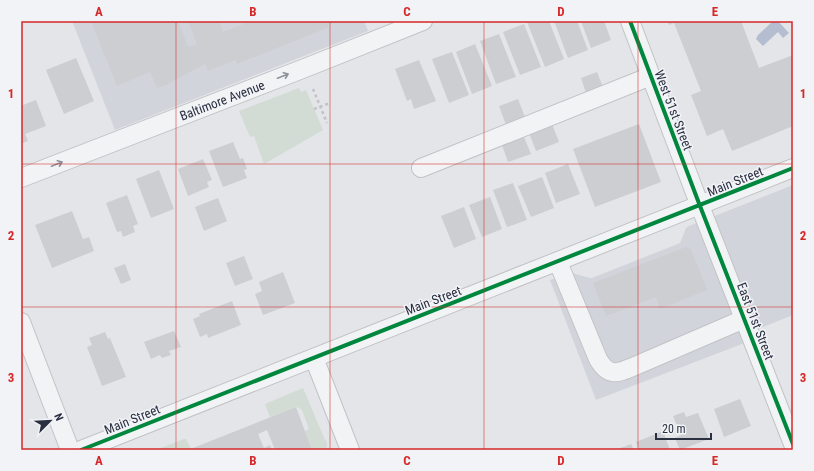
<svg xmlns="http://www.w3.org/2000/svg" width="814" height="471" font-family="'Roboto Condensed',sans-serif">
<rect width="100%" height="100%" fill="#e3e5e8"/>
<path fill="#d2d4db" d="M72,21H364L368,31L115,130Z
M793,185V315L761,328L742,344L596,400L550,280L572,273L590,278H592L680,243L686,228L689,226Z"/>
<path fill="#d2dbd4" d="M299,88L301,92L306,90L323,130L264,164L254,136L250,137L239,111Z
M303,388L325,440L327,442V447L326,450H312L305,431L309,429L302,410L299,408L296,407L270,417L265,404Z
M184,439H186L191,449L188,450H156Z"/>
<path fill="#b4bed0" d="M773,21H778L789,33L783,38L778,32L763,46L756,39L758,35Z"/>
<path fill="#cdced2" d="M91,21H178L188,47L197,44L188,21H219L223,32L251,21H335L328,24L329,27L237,64L236,60L208,71L205,64L164,86L157,88L150,72L117,86Z
M530,21H549L564,59L545,67L527,22Z
M554,21H577L588,50L568,58Z
M581,21H604L611,40L591,48Z
M667,21H741L759,68L793,55V126L732,151L723,129L707,136L691,95L701,91L674,23L669,25Z
M524,24L541,67L520,75L503,32Z
M499,34L516,77L496,84L480,41Z
M475,44L492,86L472,94L456,52Z
M452,52L469,95L449,103L432,59Z
M76,58L94,101L64,114L46,70Z
M419,60L436,101L414,109L411,99L407,101L395,69Z
M597,72L603,87L586,93L581,78Z
M518,99L525,117L506,125L499,106Z
M36,100L46,126L25,134L28,141L21,144V101L23,105Z
M552,124L559,142L536,151L529,133Z
M639,124L661,182L595,207L573,149Z
M524,137L531,154L508,162L502,145Z
M233,142L240,159L243,158L247,169L244,170L247,178L223,187L209,151Z
M203,159L212,180L207,182L209,187L188,196L178,169Z
M568,164L580,194L556,203L545,173Z
M159,170L174,209L151,218L136,179Z
M542,177L554,208L531,217L518,186Z
M513,183L527,220L507,227L493,190Z
M127,195L138,224L133,226L135,232L123,237L121,231L117,232L106,203Z
M490,197L502,229L482,237L469,205Z
M218,198L227,221L204,231L195,207Z
M464,207L476,239L454,248L441,216Z
M72,211L83,239L89,237L94,251L52,268L35,225Z
M686,247L691,249L707,290L660,309L656,297L606,316L593,283Z
M244,256L253,279L235,286L226,263Z
M125,264L131,280L121,284L114,268Z
M283,272L295,303L263,315L255,294L262,291L259,282Z
M232,301L241,325L208,338L207,334L200,337L193,319L200,316L199,314Z
M174,331L181,347L169,351L171,355L162,358L160,355L151,359L144,342Z
M105,332L108,339L110,338L126,377L102,386L87,347L92,345L89,338Z
M740,399L751,426L724,437L714,409Z
M296,407L312,450H275L267,430L258,434L264,448L270,445L272,450H188Z
M684,412L686,417L698,413L709,439L680,450L675,438L681,435L673,416Z
M663,431L670,450H639L636,442Z
M631,444L634,450H615Z"/>
<g fill="none" stroke-linecap="round" stroke-linejoin="round">
<defs>
<path id="minor" d="M630,21L700,206L793,444
M421,168L651,76
M21,178L305,68L423,21
M558,262L598,359C609,378 618,373 635,366L744,319
M21,322L70,450
M314,358L350,450
M81,450L793,168"/>
</defs>
<use href="#minor" stroke="#c1c3c6" stroke-width="20"/>
<path stroke="#c2c3c8" stroke-width="2.5" stroke-dasharray="3 3" stroke-linecap="butt" d="M313,89L327,123
M314,109L330,103"/>
<use href="#minor" stroke="#f2f3f5" stroke-width="18"/>
<defs>
<path id="cycleway" d="M630,21L700,206L793,444
M81,450L793,168"/>
</defs>
<use href="#cycleway" stroke="#f1f3f7" stroke-width="6"/>
<use href="#cycleway" stroke="#00873e" stroke-width="4"/>
</g>
<defs><path id="oneway-shaft" d="M-6 0H5M1.5-3L5.5 0L1.5 3" fill="none" stroke-width="1.6" stroke-linecap="round" stroke-linejoin="round"/></defs>
<g stroke="#8e929a">
<use href="#oneway-shaft" transform="translate(283 76) rotate(-21)"/>
<use href="#oneway-shaft" transform="translate(57 164) rotate(-21)"/>
</g>
<path fill="none" stroke="#d62828" stroke-width="1" stroke-opacity="0.55" d="M176,21V450M330,21V450M484,21V450M638,21V450M21,164H793M21,307H793"/>
<g text-anchor="middle" stroke-width="3" stroke-linejoin="round" paint-order="stroke">
<g font-size="13" fill="#2b3040" stroke="#f1f3f7">
<text transform="translate(222 100) rotate(-21)" y="5">Baltimore Avenue</text>
<text transform="translate(674 110) rotate(69)" y="5">West 51st Street</text>
<text transform="translate(735 181) rotate(-22)" y="5">Main Street</text>
<text transform="translate(433 300) rotate(-21)" y="5">Main Street</text>
<text transform="translate(756 321) rotate(69)" y="5">East 51st Street</text>
<text transform="translate(132 419) rotate(-22)" y="5">Main Street</text>
</g>
</g>
<rect width="814" height="471" fill="none" stroke="#f1f3f7" stroke-width="44"/>
<g transform="translate(50 421) rotate(66)" stroke="#f1f3f7" stroke-width="3" paint-order="stroke">
<path d="M0-3L7 15L0 10L-7 15Z" fill="#2b3040"/>
<text y="-6" font-size="11" font-weight="bold" text-anchor="middle" fill="#2b3040">N</text>
</g>
<path d="M656 433v6h55v-6" fill="none" stroke="#2b3040" stroke-width="2"/>
<text x="662" y="433" font-size="12" fill="#2b3040" stroke="#f1f3f7" stroke-width="3" paint-order="stroke">20 m</text>
<rect x="22" y="22" width="770" height="427" fill="none" stroke="#d62828" stroke-width="1.5"/>
<g font-size="13" text-anchor="middle" font-weight="bold" fill="#d62828">
<text x="99" y="16">A</text>
<text x="253" y="16">B</text>
<text x="407" y="16">C</text>
<text x="561" y="16">D</text>
<text x="715" y="16">E</text>
<text x="11" y="98">1</text>
<text x="803" y="98">1</text>
<text x="11" y="240">2</text>
<text x="803" y="240">2</text>
<text x="11" y="382">3</text>
<text x="803" y="382">3</text>
<text x="99" y="465">A</text>
<text x="253" y="465">B</text>
<text x="407" y="465">C</text>
<text x="561" y="465">D</text>
<text x="715" y="465">E</text>
</g>
</svg>
